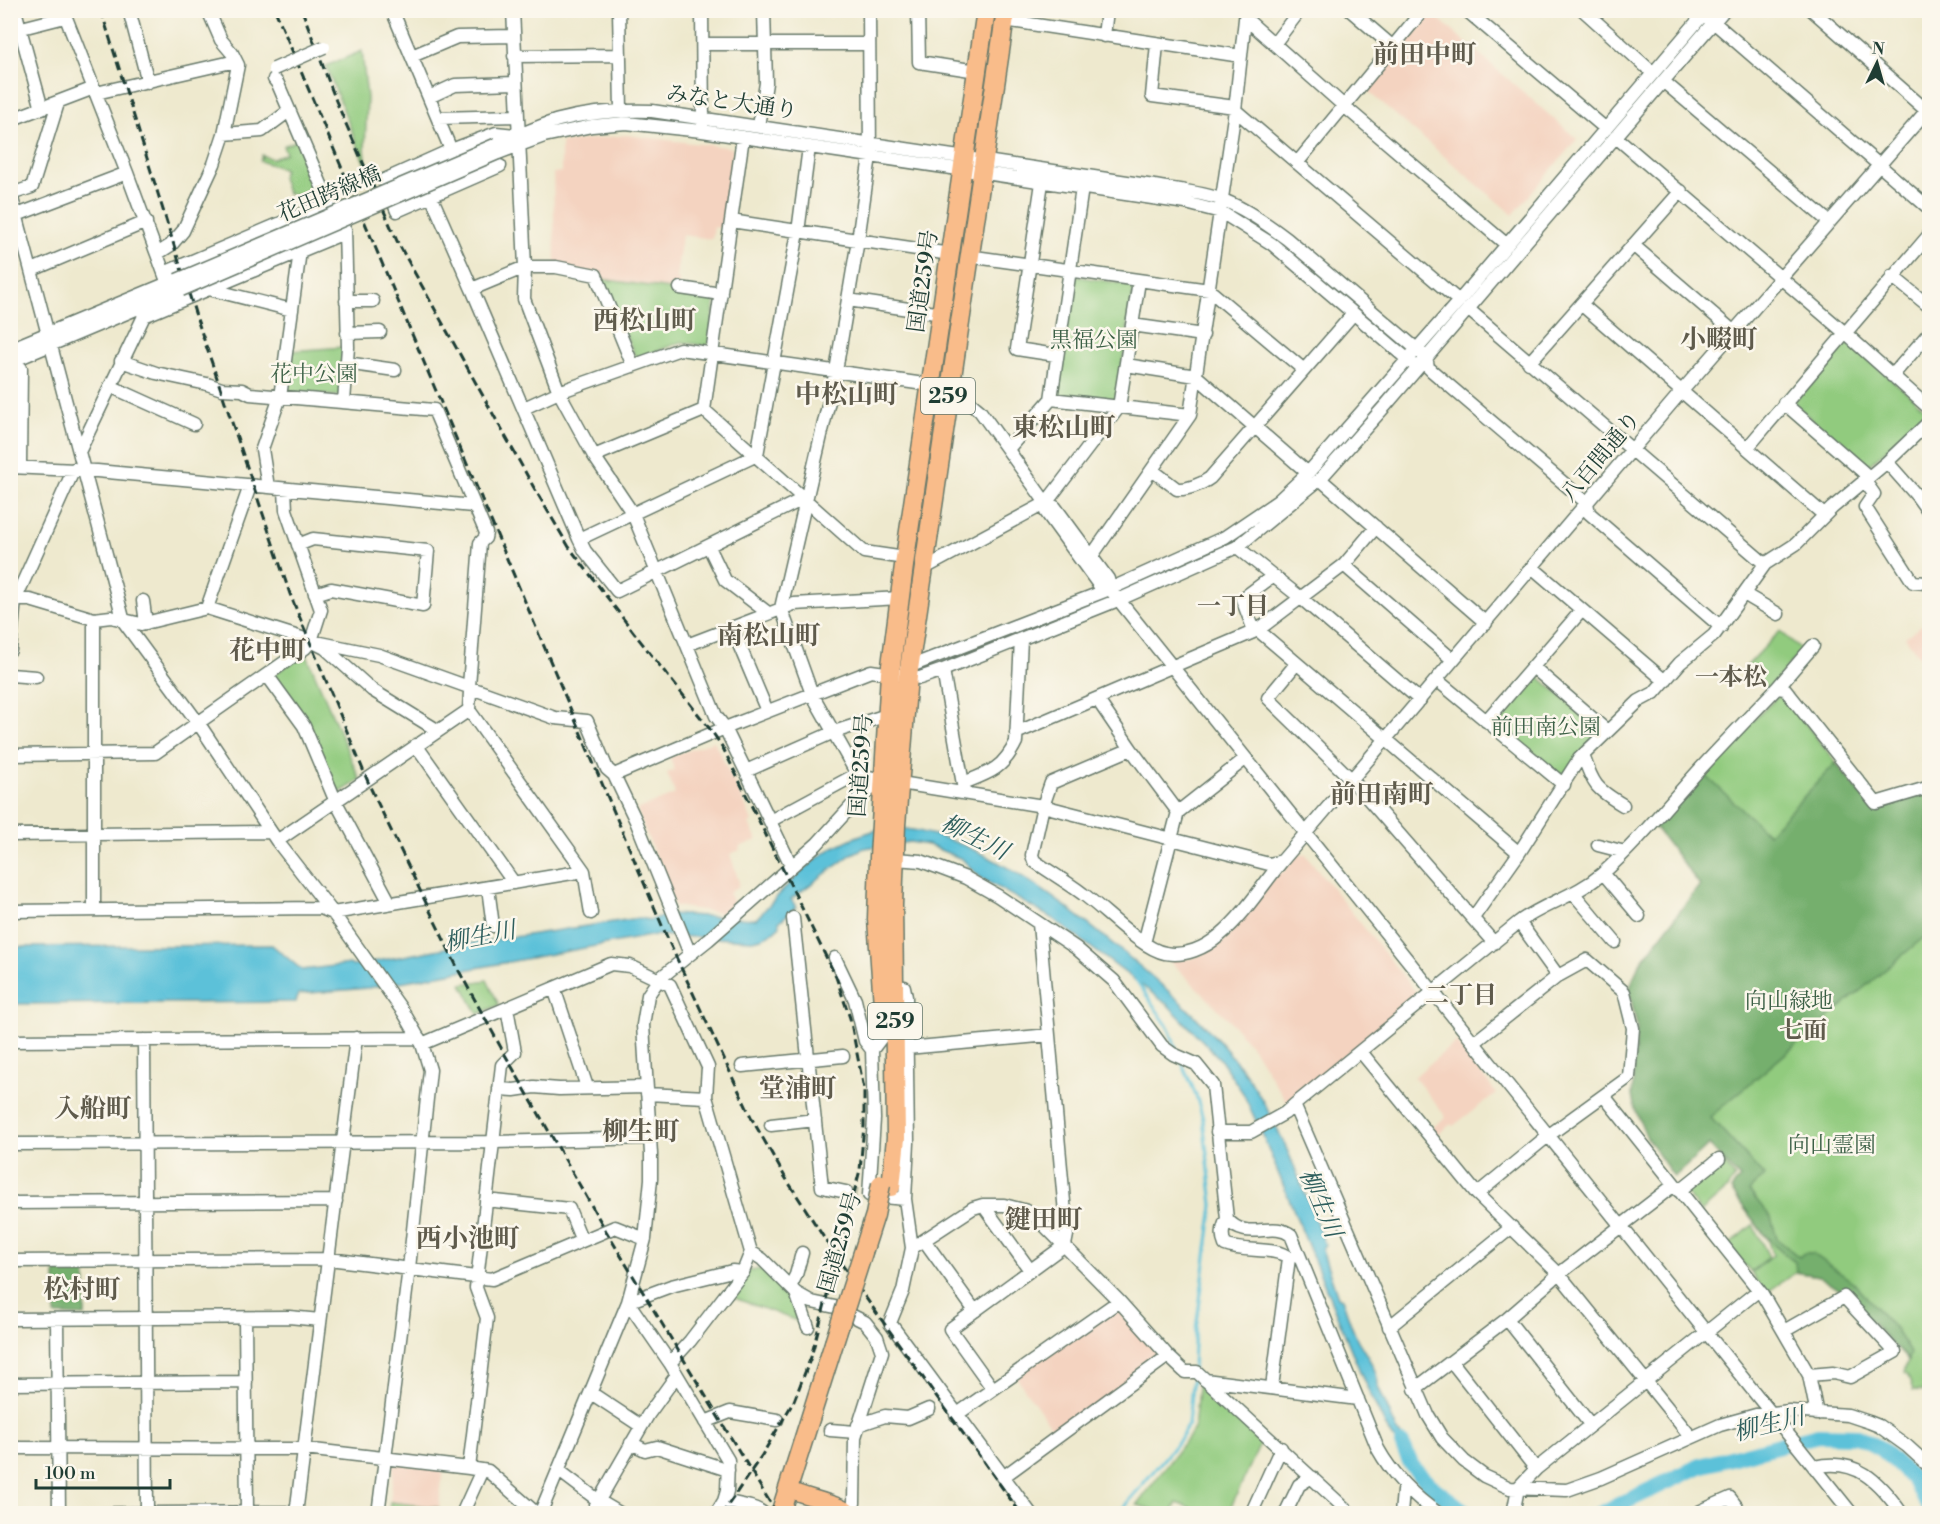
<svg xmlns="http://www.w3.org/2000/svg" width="1940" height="1524" font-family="'Libre Bodoni','Noto Serif JP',serif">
<rect width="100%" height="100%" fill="#fbf7ec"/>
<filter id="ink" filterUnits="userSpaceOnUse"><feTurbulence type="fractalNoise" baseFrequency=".0167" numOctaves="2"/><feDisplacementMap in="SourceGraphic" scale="12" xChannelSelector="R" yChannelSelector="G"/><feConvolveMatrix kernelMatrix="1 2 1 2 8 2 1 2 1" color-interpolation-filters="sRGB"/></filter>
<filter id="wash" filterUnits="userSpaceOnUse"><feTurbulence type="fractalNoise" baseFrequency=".008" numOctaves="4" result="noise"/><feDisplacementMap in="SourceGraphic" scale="24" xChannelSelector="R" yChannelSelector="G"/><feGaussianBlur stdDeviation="1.35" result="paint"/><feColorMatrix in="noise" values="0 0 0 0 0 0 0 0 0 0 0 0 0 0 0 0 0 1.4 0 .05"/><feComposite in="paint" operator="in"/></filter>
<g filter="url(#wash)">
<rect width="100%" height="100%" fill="#eee9ce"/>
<path fill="#f4d3c0" d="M1431,12L1577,139L1513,215L1365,89Z
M626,135L733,148L724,229L714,227L712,239L682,235L676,278L679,279L678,291L601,279L555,263L553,173L561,172V143Z
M1929,620V669L1905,637Z
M714,741L745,805L752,822L749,824L757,840L739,847L740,850L730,854L739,882L738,887L728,893L733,902L738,900V902L722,913L675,906L637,810L675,794L667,773L674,770L670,757Z
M1297,854L1306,855L1418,995V1000L1288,1104L1253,1048L1227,1018L1168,959H1191L1205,953L1225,940L1277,873H1282Z
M1456,1042L1496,1093L1453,1126L1451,1124L1434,1137L1429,1130L1446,1117L1414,1077Z
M1117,1306L1163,1357L1056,1433L1016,1377Z
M394,1464L443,1469L439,1508L390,1502Z"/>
<path fill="#91cb7e" stroke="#588459" stroke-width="1.5" d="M362,51L367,98L365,149L366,160L375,184L373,185L326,66Z
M298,140L319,187L297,195L287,193L282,177L284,169L260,161L262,155L272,159L286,153L283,146Z
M1074,276L1132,285L1134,287L1117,399L1113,402L1057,395Z
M601,279L711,295L715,300L710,343L706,346L681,342L639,358L635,356Z
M1843,340L1847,341L1926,409L1925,414L1869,465L1865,466L1793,403Z
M344,347L340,396L284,393L290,351Z
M1780,631L1802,650L1768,690L1745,668Z
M306,653L360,780L339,793L335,792L273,675Z
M1531,675H1537L1598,729V733L1562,777L1495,723V716Z
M1778,696H1784L1873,810L1925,793H1929V1396L1925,1391L1913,1390L1908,1375L1905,1372L1908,1360L1840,1290L1819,1276L1796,1272L1766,1293L1751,1273L1773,1255L1767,1239L1731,1190L1740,1178L1709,1145L1710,1117L1638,966L1700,885L1654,826L1702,772Z
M487,980L499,1005L478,1014L462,984Z
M1721,1160L1735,1177L1726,1190L1701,1212L1684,1191Z
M1753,1225L1769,1257L1750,1272L1729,1245Z
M765,1269L795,1297L797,1321L732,1297L749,1270Z
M1199,1379L1263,1438L1228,1513H1205L1177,1503L1172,1513H1165L1137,1505L1194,1429Z
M390,1502L439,1508V1513H389Z"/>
<path fill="#74af6d" stroke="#4a7650" stroke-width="1.5" d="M1836,763L1874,810L1925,793H1929V933L1710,1117L1764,1176L1749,1191L1771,1217L1777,1239L1799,1257L1804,1253H1812L1853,1282L1896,1330L1910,1352L1908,1360L1840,1290L1819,1276L1796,1272L1795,1262C1766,1243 1752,1217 1731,1190L1740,1178L1709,1145L1674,1177L1647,1138L1635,1109L1632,1096L1637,1026L1629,990L1638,966L1700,885L1654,826L1702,772L1768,834Z
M55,1264H86L85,1316L55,1315Z"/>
<path fill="#5bc1d9" stroke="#3d7f86" stroke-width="1.5" d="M889,827C974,832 1054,896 1118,948C1164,986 1212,1027 1247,1076C1282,1127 1302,1187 1325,1244L1322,1250L1338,1297L1342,1299C1347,1312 1351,1327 1357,1339C1365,1353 1378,1369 1378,1386L1397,1430L1419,1464L1420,1473L1407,1459L1385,1425L1364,1381L1263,1136L1243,1093L1220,1059L1168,1005L1053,919L981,878L962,859L928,845L910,842L864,848L852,854L791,899L796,907L779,922L780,926C771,935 764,938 753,940L655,935L368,988L298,994L296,1002L11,1004L10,947L272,945L302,970L350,964L352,966L461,945L639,918L650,920L669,914L756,919C780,894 805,863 836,846C853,837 870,831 889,827Z"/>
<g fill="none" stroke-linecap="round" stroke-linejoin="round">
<path stroke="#5bc1d9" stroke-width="3" d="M1136,980L1169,1028L1177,1052
M1182,1063L1196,1095L1203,1119L1213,1205L1194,1344L1193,1368
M1118,1514L1181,1438L1188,1424L1193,1375"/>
<path stroke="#5bc1d9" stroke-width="16" d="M1402,1444L1412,1466L1433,1488L1468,1514
M1600,1514L1700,1466L1818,1435L1857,1436L1881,1449L1913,1479L1930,1508"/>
</g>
</g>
<g filter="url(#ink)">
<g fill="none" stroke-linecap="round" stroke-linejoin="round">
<path stroke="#c5c7af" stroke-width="12" stroke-dasharray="12 6" stroke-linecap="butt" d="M846,1192L862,1195"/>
<defs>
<path id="minor" d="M15,10L42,109
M63,10L127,173L168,284
M129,10L148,82
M392,10L451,150
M513,10L525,267L524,299L559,392L594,456L633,514L716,716L725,728L791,865
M619,10L621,110
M702,10L703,123
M869,10L870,156L858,240L836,371L781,608L812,694L857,774L882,780L1043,806L1269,864L1282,861L1681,392L1930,107
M918,10L919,62L977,71
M1350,10L1393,47
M1466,10L1606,129
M1583,10L1653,73
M1812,10L1927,111
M1245,18L1344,106L1507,245
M1710,19L1930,209
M1004,20L1241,56
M10,31L65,17
M1104,36L1107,10
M703,44H869
M1157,44L1152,96L1235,107
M1274,44L1300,10
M412,56L457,37L514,36
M514,56L620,55
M274,79L278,84L329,203
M1664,82L1828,221
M96,93L236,61
M429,97L455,85L515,83
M1235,110L1459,301
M438,118L516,116
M10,120L94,88
M759,126L766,83L764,10
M224,134L262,131L289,111
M1616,137L1845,333L1930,409
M497,144C518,136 538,126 559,120C590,112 620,110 652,111L1154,186C1177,190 1201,192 1223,200C1246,209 1267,224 1287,239L1426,357L1428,367L1432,371L1587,503L1589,513L1721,627
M498,153L544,136L592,126L626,123L702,131L1186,203L1221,212L1272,244L1413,364
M1297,163L1423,10
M500,166L397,211L384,180L451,150L496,133L515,135
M1043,176L1017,349L1056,355
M10,191L124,622L199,724L277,841L333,913L404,1013L422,1044L430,1070L409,1268L378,1514
M11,194L32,187L58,103
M431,196L472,289
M17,215L127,173
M731,221L950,254
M1633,245L1733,331
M157,254L171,245L183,231L214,164L224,134L238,65L232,53L221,40L208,10
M968,256L1209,290L1304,370
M32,270L146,222
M164,273L333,201L334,203
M1892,276L1930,307
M680,288L721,294
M209,289L292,310
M848,300L942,314
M346,301H373
M1581,304L1824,515
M1468,309L1765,564
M144,316L344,233
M1132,325L1203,335
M347,333L380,332
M10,349L173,281
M10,362L181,290
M346,363L395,370
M1529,363L1681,191
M1126,365L1196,376L1308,473
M633,366L596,275L556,267H525L472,289L579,539L585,551L617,591L805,498
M1892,376L1930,332
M110,386L194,424
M1051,399L1190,415
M344,402L348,347L345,229
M1784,403L1869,477
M524,408L559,392L680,349L931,385L962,396L980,411L1046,503V512L1099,585L1110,589L1134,619L1852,1514
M704,410L743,137
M1748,447L1930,234
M1008,449L1051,399L1083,181
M79,452L144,316L141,309
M594,456L704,410L864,552L905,558
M1887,462L1917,496L1930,514
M10,467L97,471L473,506
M20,467L21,368
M74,469L15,600H30L94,619
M1152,470L1177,489C1187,490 1202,484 1210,478L1353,314
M1320,479L1486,623
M1864,480L1874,494L1865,507L1913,582L1926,583
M268,487L262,449L280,397L300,251
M1046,503L1055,507L1108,579L1110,589
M579,539L757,455L798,232L809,147
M298,545L313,539L428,551L423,606L331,589L315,594
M709,547L725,580L768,613
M1237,547L1301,598L1420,700
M1091,557L1190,415L1235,110L1246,10
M1344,565L1453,660
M1533,568L1665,681
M923,569L1046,503L1119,407L1139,281
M1273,576L1242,599L1252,625L1519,853
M1744,594L1778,614
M10,601L15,600L10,650
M143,601L146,623
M207,608L250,486
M732,628L767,711
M317,644L325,648L372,690L437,730
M687,645L794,604L900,598
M1296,664L1268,698L1351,779L1494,943
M1533,667L1607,731
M906,668L1110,589L1225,537L1278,501L1308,473L1459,301L1707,10
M943,670L964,790
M10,675L36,677
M267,675L304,726L336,802L390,903
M1437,680L1564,785
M1777,688L1813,646
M1097,699L1131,749L1178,812
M1486,721L1582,610
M1016,733L1258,630L1344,565L1376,527
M416,745L514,883
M1131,749L1051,783L1043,806L1032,855L1034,861C1050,872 1067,882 1083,894C1104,909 1142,949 1165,953C1185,957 1205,948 1220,935C1244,915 1262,886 1282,861
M10,755L155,753L305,648L311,641L321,610L286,510L285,489
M1583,755C1593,785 1596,789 1623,805
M746,771L834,732L887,715
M614,775L725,728L871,671L920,678L943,670L1118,600L1237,547L1320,479L1386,405L1724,10
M963,783C989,773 1003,769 1016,742L1021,639
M1930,787L1876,803L1785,689L1777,688C1752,714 1726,741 1701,768C1668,804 1638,842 1602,874C1576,896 1545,903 1519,922L1294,1105L1428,1415L1442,1438L1464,1461L1484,1476L1510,1488L1567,1490L1601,1478L1720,1425L1756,1415L1789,1411L1848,1415L1869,1422L1879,1426L1907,1446L1930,1467
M770,821L857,774
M10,835L271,832
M277,841L469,710
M1598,845L1625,852
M895,859L921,861L966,878L998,896L1076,948L1114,981L1162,1046L1173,1054L1196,1064L1213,1085L1227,1219C1247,1243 1272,1220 1291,1235L1378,1449C1393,1476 1413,1496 1439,1514
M584,871L591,913
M1603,873L1639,916
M488,888L493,926
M1574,894L1615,942
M94,910V619L111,617L141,624L207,608L311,641L379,655L555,718L587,721L607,769L614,775L636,821L690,954
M10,911L321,908L333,913L584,871L469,710L470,691L469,686L480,543L485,538L486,533L434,410L250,394L242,390L222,389L207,384L156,373L121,361
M793,918L822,1187L846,1192
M1473,918L1519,853L1579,759L1639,701L1654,693L1680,663L1714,635L1765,564L1796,544L1832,508L1887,462L1930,421
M1519,922L1558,976
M1144,943L1178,812L1245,759
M835,958L855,1000L865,1041L872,1050
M894,986L904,987L906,997L908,1143L905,1199L912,1248L903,1291L890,1323L1031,1514
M554,988L587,1087
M144,1040L147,1514
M10,1041L419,1038
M1475,1042L1558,976L1587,960L1624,992L1633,1028L1629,1077L1549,1135L1477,1194
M422,1044L611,964L630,966L670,985L708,1067L706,1097L751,1252L762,1259L796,1293L812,1302L835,1307L865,1322L877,1337L882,1352L855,1437L854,1503L851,1512
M907,1048L1049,1035
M1361,1052L1477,1194L1559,1274L1691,1437
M742,1066L843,1056
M499,1089L514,1090L534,1087L559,1089L646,1087
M647,1094L706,1097
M1604,1096L1762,1294L1809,1375L1817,1414
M771,1125L815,1120
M1217,1132H1251L1285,1113L1294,1105
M10,1144L493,1142L650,1138
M1679,1191L1719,1159
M869,1195L874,1119L872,1050L884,1034
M873,1196L905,1199
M486,1200L569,1209L582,1241
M10,1203L336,1201
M983,1205L1030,1270
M1227,1219C1222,1228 1221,1236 1225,1245C1243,1253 1275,1246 1289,1258L1272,1387
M924,1240L975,1311
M912,1248L973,1208L983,1205H1004L1027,1211L1037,1218L1119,1301L1168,1356L1185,1372H1197L1351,1514
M10,1261L329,1259L492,1279L615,1227L645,1239
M790,1287L796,1275L802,1253
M796,1293L808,1327
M245,1318L247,1511
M10,1319L289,1317L320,1320
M1507,1319L1590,1424
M57,1320L59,1513
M1389,1327L1512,1227
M1784,1331L1844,1297L1895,1352L1850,1377L1833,1373L1809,1375
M1452,1362L1536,1469
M670,1363L690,1341L743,1272
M1205,1380L1358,1399
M10,1384L246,1382
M993,1389L950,1329L1065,1245L1067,1235L1039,924
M1415,1389L1507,1319L1559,1274L1674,1185
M591,1393L641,1426
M956,1415L1119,1301
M705,1422L730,1412L777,1420
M858,1425L885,1416L908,1418L929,1409
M830,1430L856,1432
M631,1443L645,1450L657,1447L728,1470
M10,1448L305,1449L469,1468L488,1471L537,1514
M1814,1467C1856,1457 1879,1481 1902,1514
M469,1468L487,1318L476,1288L502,1065L515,1052L507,1008
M558,1470L599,1501L621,1514
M1003,1477L1168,1356
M724,1501C736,1504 756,1506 764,1514
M793,1513V1514
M31,1514L296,1512
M296,1514L356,1038
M462,1514L482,1470
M540,1514L628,1302L645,1239L651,1179V1154L643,1025L648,995L659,979L708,940L817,844L857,800L882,780
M591,1514L648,1415L676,1376
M716,1514L724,1501L727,1491L728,1460L670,1363L628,1302L671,1286L732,1271L743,1272L751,1252
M1251,1514L1281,1448
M1285,1514L1299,1485L1312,1477
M1401,1514L1403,1491L1406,1488
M1513,1514L1518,1488L1536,1469L1759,1290
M1694,1514L1730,1498L1742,1514"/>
<path id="major" d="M788,1489C806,1498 838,1502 852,1514"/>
<path id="highway" d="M883,1005L877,919L879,857L890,673L905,558L986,10
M891,1187L896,1138L893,905L896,825L908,676L1006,10
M780,1514L834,1343"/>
</defs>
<use href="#minor" stroke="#67796a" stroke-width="15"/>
<use href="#major" stroke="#67796a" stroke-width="18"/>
<use href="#highway" stroke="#67796a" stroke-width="21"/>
<use href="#minor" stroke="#fff" stroke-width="12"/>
<use href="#major" stroke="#f9bc8a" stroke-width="15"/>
<use href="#highway" stroke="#f9bc8a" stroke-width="18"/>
<path stroke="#1f3d34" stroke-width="3" stroke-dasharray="9 4.5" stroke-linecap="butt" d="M101,10L195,313L290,594L371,789L459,971L504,1053L606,1231L777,1514
M275,10L669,942L752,1119L785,1177L835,1255L1021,1514
M302,10L336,101L397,241L533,486L569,547L638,638L713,733L723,748L836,977L850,1018L864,1089V1126L860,1170L811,1357L794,1401L762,1455L722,1514"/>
<defs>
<path id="minor-bridge" d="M274,69L324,47
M177,280L497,144
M181,290L498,153"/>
<path id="highway-bridge" d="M834,1343L875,1215L881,1184"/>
</defs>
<use href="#minor-bridge" stroke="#67796a" stroke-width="15" stroke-linecap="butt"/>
<use href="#highway-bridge" stroke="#67796a" stroke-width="21" stroke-linecap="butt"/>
<use href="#minor-bridge" stroke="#fff" stroke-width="12"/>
<use href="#highway-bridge" stroke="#f9bc8a" stroke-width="18"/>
</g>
</g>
<g text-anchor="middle" stroke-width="5" stroke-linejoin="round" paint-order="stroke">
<g fill="#fbf7ec" stroke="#61756b" stroke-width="1.5">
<rect x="921" y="378" width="54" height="36" rx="4.5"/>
<rect x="868" y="1003" width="54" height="36" rx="4.5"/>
</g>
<g font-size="21" font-weight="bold" fill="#1f3d34">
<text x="948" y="403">259</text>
<text x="895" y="1028">259</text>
</g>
<g font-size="22" fill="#1f3d34" stroke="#fbf7ec">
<text transform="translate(732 101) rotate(8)" y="8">みなと大通り</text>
<text transform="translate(329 193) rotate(-23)" y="8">花田跨線橋</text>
<text transform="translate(922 281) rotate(-82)" y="8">国道259号</text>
<text transform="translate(1600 456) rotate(-50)" y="8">八百間通り</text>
<text transform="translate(860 765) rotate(-86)" y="8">国道259号</text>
<text transform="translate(839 1242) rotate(-74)" y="8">国道259号</text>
</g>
<g font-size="22" fill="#3c6046" stroke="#fbf7ec">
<text x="1094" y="347">黒福公園</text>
<text x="314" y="381">花中公園</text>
<text x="1546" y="734">前田南公園</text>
<text x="1789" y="1008">向山緑地</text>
<text x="1832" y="1152">向山霊園</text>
</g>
<g font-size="24" font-weight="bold" fill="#5f5b4c" stroke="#fbf7ec">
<text x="1233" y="614">一丁目</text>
<text x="1731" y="685">一本松</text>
<text x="1461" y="1003">二丁目</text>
<text x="1803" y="1038">七面</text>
</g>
<g font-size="24" font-style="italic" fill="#2e5e5d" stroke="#fbf7ec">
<text transform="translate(975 837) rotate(26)" y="8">柳生川</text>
<text transform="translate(480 936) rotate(-11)" y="8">柳生川</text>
<text transform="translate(1321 1203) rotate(67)" y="8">柳生川</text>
<text transform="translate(1769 1424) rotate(-14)" y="8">柳生川</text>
</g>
<g font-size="26" font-weight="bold" fill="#5f5b4c" stroke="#fbf7ec">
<text x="1425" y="63">前田中町</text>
<text x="645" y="329">西松山町</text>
<text x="1719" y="348">小畷町</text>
<text x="847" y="403">中松山町</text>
<text x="1064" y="436">東松山町</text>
<text x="769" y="644">南松山町</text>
<text x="268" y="659">花中町</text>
<text x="1382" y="803">前田南町</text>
<text x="798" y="1097">堂浦町</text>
<text x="93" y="1117">入船町</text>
<text x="641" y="1140">柳生町</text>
<text x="1044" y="1228">鍵田町</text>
<text x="468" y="1247">西小池町</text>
<text x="82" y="1298">松村町</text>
</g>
</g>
<rect width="1940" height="1524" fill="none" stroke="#fbf7ec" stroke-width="36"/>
<g transform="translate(1877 63) rotate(5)" stroke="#fbf7ec" stroke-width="4.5" paint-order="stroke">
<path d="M0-4.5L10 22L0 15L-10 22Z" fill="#1f3d34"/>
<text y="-9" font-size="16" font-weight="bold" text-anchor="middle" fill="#1f3d34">N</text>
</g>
<path d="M36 1479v9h134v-9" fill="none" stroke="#1f3d34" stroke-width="3"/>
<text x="45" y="1479" font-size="18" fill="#1f3d34" stroke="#fbf7ec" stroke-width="4.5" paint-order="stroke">100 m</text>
</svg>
